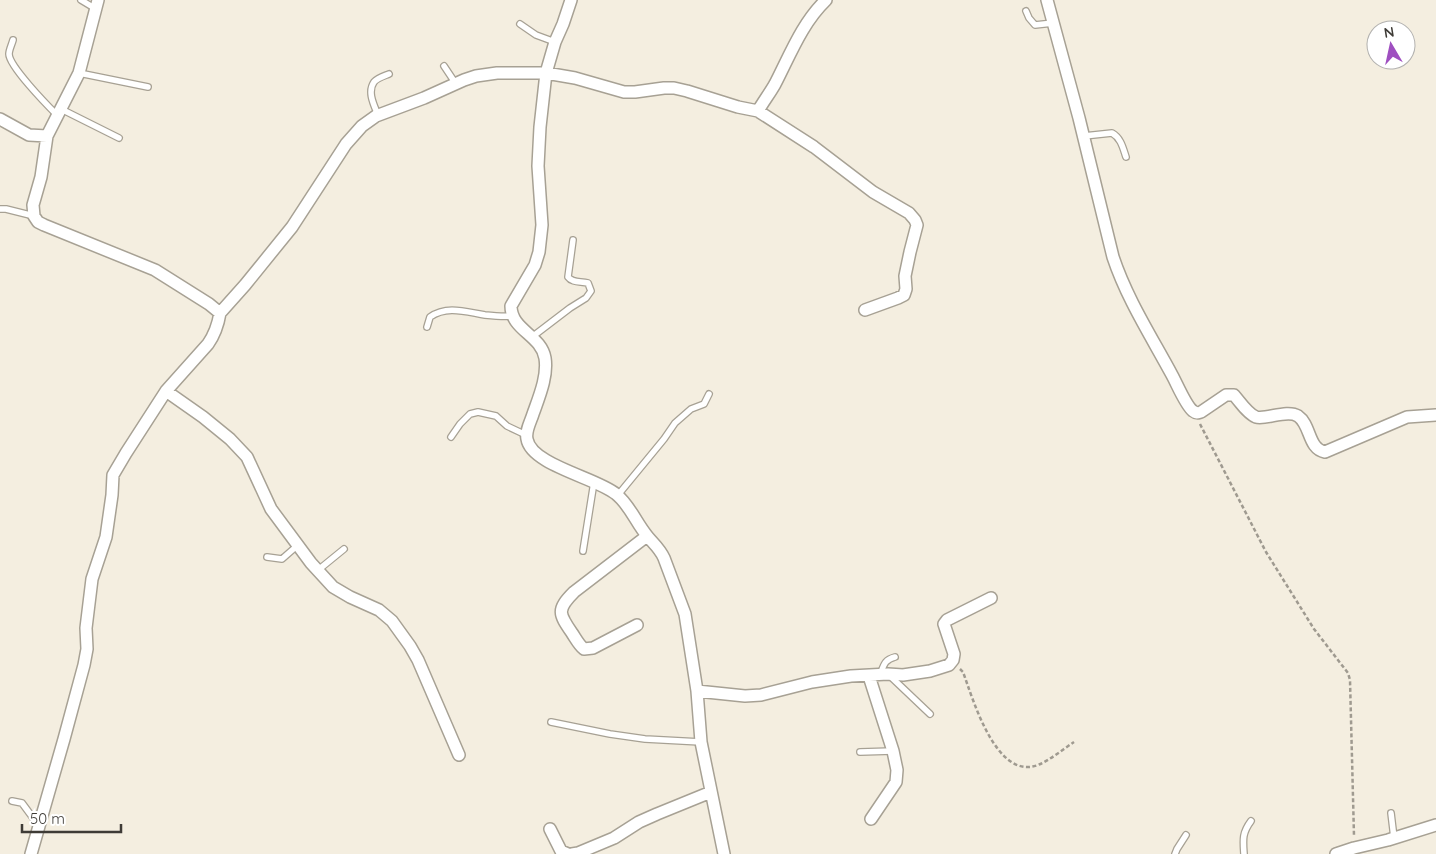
<svg xmlns="http://www.w3.org/2000/svg" width="1436" height="854" font-family="Quicksand,sans-serif">
<rect width="100%" height="100%" fill="#f4eee0"/>
<g fill="none" stroke-linecap="round" stroke-linejoin="round">
<defs>
<path id="service" d="M81,0L96,9
M1026,11L1029,18L1035,25L1053,23
M520,24L536,35L555,42
M13,40C12,44 9,50 9,54C9,66 47,105 57,115
M444,66L456,84
M79,73L148,87
M61,109L119,138
M378,115C374,105 367,92 374,82C377,78 384,76 389,74
M1084,136L1112,133C1121,138 1123,148 1126,157
M0,209H6L34,216
M427,327L430,317C447,305 466,312 485,315C494,316 504,317 513,316
M532,337L570,308L586,298L591,291L588,283C581,281 572,283 568,277L573,240
M451,437L460,424L470,414L478,412L496,416L507,426L526,435
M618,495L664,439L675,423L691,409L704,404L709,394
M583,551L594,482
M267,557L282,559L298,545
M317,571L344,549
M880,675C884,665 884,660 895,657
M890,676L930,714
M551,722L610,734L645,739L701,742
M860,752L893,751
M12,801L22,803L39,826
M1391,813L1394,838
M1175,854L1177,849L1186,835
M1244,854C1243,840 1242,833 1251,821"/>
<path id="minor" d="M571,0L563,24L555,42L546,73L540,127L538,166L542,225L539,252L535,265L511,306C511,330 541,335 545,358C548,376 539,397 533,414C531,421 525,431 527,439C531,465 597,478 616,494C630,505 636,523 648,537C654,544 660,549 664,558L685,614L697,691L701,742L724,854
M1047,0L1079,118L1113,257C1127,299 1151,336 1172,375C1177,384 1186,406 1193,411C1197,414 1197,413 1201,412L1226,395H1234C1240,402 1248,414 1256,417C1266,420 1287,409 1298,416C1311,425 1308,449 1325,452L1407,417L1436,415
M758,111L814,147L873,192L909,213L915,220L917,225L910,252L905,276L906,289L904,295L898,298L865,310
M0,119L29,135L47,136
M220,313L245,285L292,227L346,144L362,126L376,116L424,98L464,80L476,76L497,73H546L575,78L624,92H635L664,88H674L687,91L738,107L758,111C763,102 770,93 775,84C790,55 802,23 826,0
M166,391L203,417L230,439L247,457L271,509L311,563L333,587L350,597L379,610L392,621L410,646L418,660L459,755
M637,625L593,648L584,649C579,645 576,639 572,633C559,614 556,610 574,592L647,536
M869,676L893,751L897,770L896,782L871,819
M697,691L745,696L761,695L812,682L851,676L888,674L903,675L930,671L949,665L953,660L954,654L944,624L947,620L991,598
M550,829L561,851L568,854
M31,854L64,739L84,665L87,649L86,628L92,579L106,537L112,495L113,475L126,453L166,391L208,344C215,334 218,325 220,313L209,304L155,270L44,225L38,222L34,216L33,205L41,177L47,136L79,73L98,0
M572,854L578,853L614,838L639,822L657,814L711,792
M1336,854L1354,848L1388,840L1436,825"/>
</defs>
<use href="#service" stroke="#a7a194" stroke-width="8"/>
<use href="#minor" stroke="#a7a194" stroke-width="14"/>
<path stroke="#9f9a90" stroke-width="2.5" stroke-dasharray="4 2.5" stroke-linecap="butt" d="M1200,424L1266,552L1314,629L1348,673L1350,680L1354,836
M960,669L963,672C973,699 996,781 1038,765C1050,760 1062,750 1074,742"/>
<use href="#service" stroke="#fff" stroke-width="5.5"/>
<use href="#minor" stroke="#fff" stroke-width="11"/>
</g>
<g transform="translate(1391 45) rotate(351)"><circle r="24" fill="#ffffff" stroke="#b2b1af"/>
<path d="M0-4L9 19L0 12L-9 19Z" fill="#9f4fc0"/>
<text y="-8" font-size="14" font-weight="bold" text-anchor="middle" fill="#3e3b36">N</text>
</g>
<path d="M22 824v8h99v-8" fill="none" stroke="#3e3b36" stroke-width="2.5"/>
<text x="30" y="824" font-size="15" fill="#3e3b36" stroke="#ffffff" stroke-width="4" paint-order="stroke">50 m</text>
</svg>
